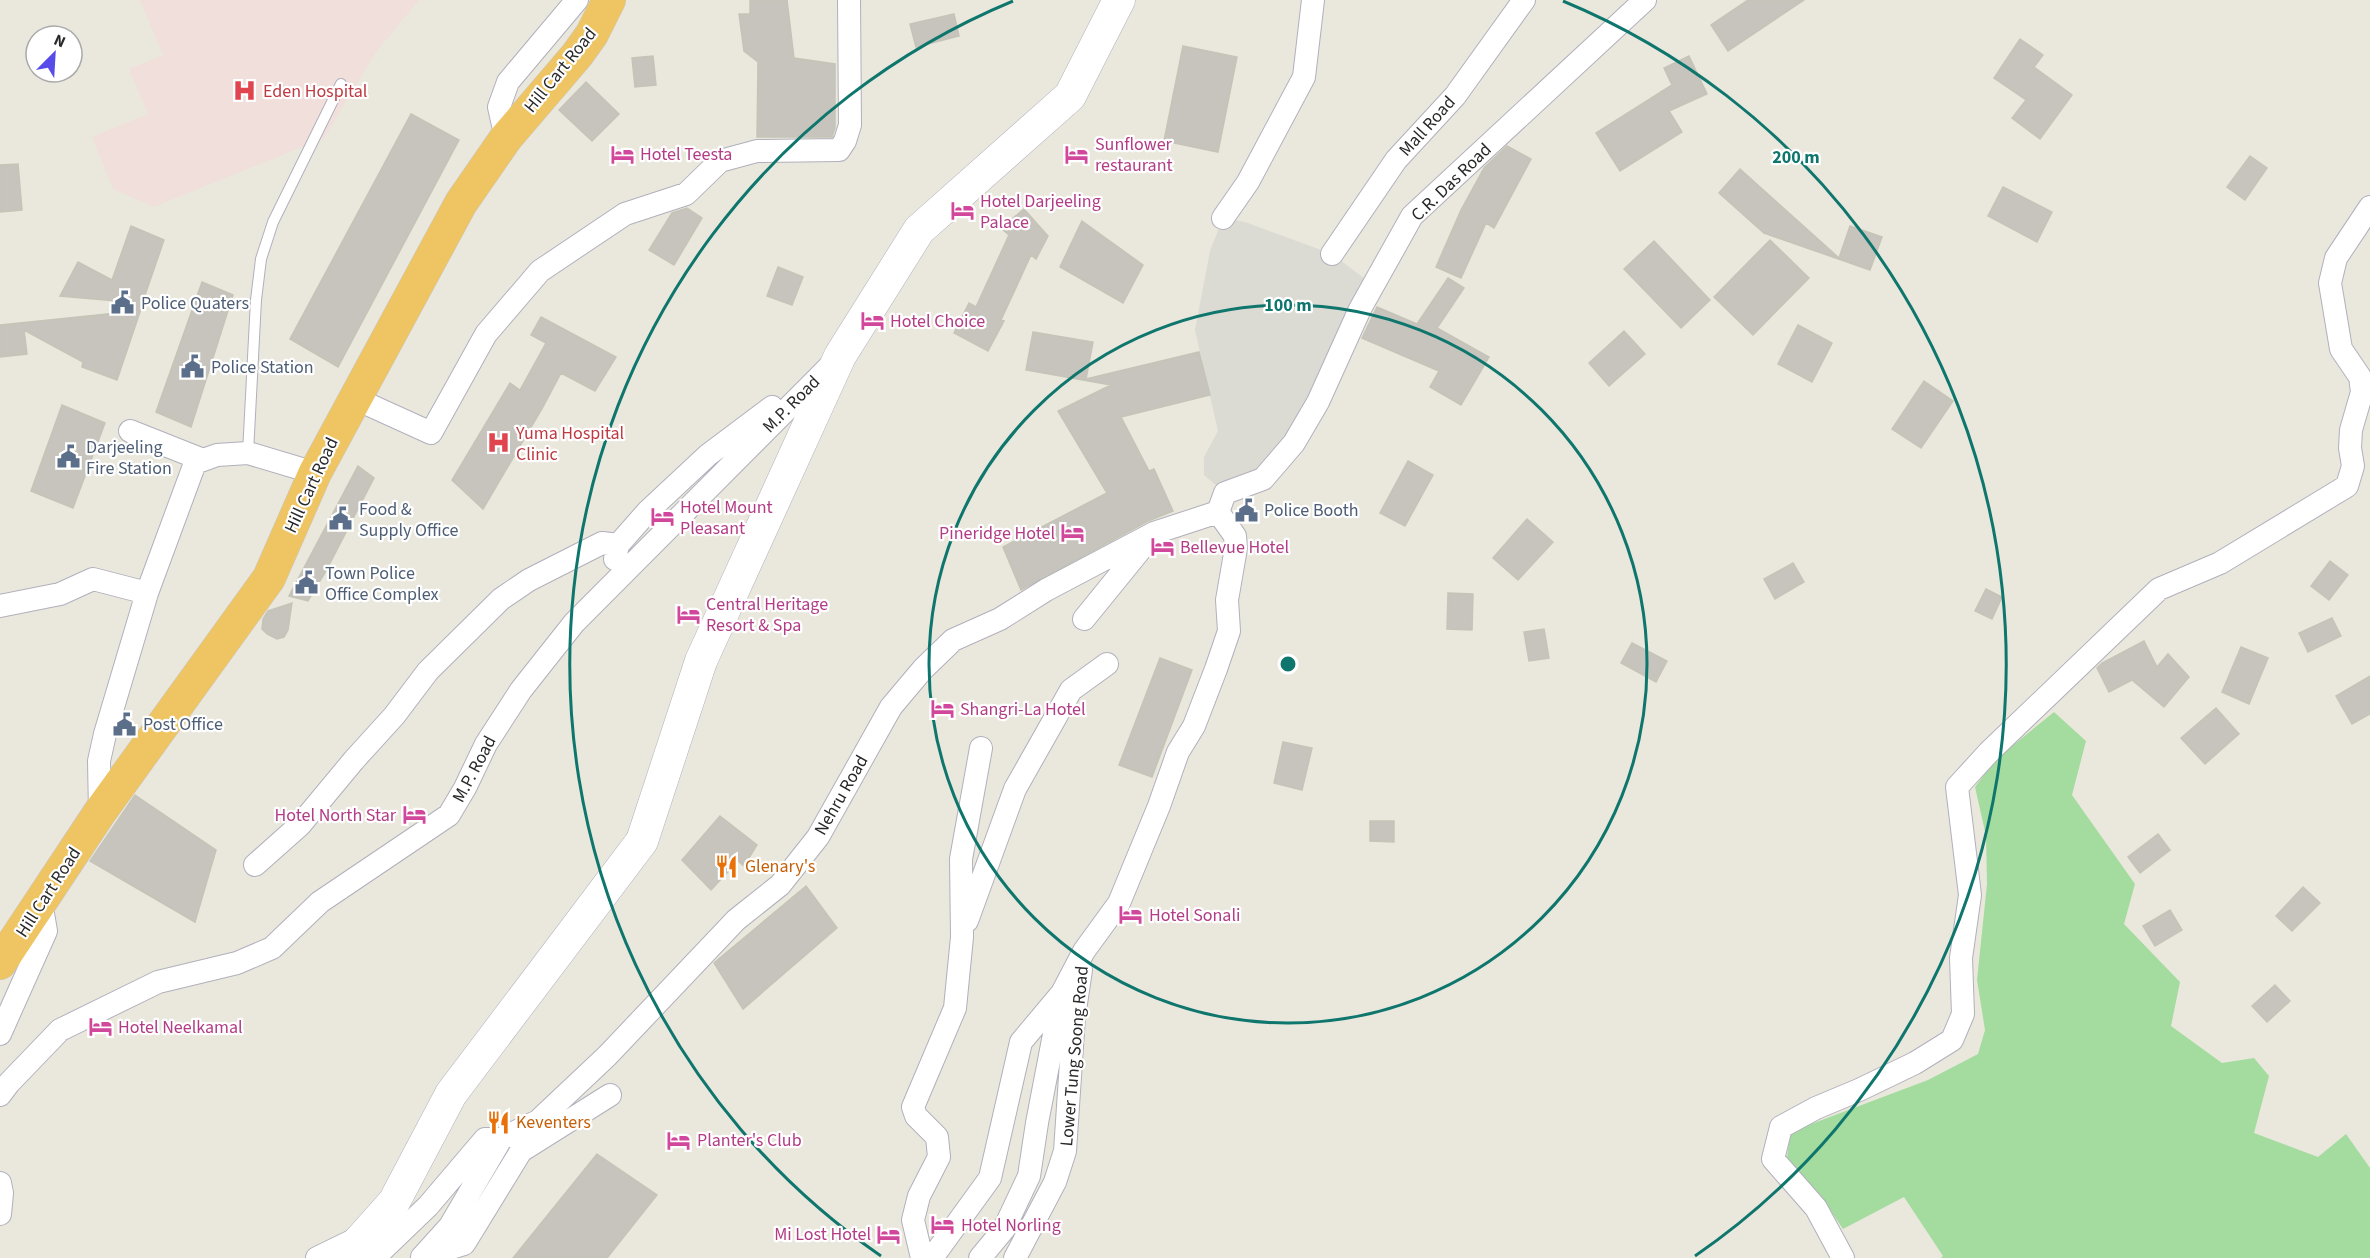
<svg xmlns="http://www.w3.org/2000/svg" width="2370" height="1258" font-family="'Source Sans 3',sans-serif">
<rect width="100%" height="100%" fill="#eae8dd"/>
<path fill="#f0dfdb" d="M140,0H419L376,52L324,138L154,207L113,189L92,137L148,114L129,69L163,55Z"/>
<path fill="#a3dc9e" d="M2054,712L2086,741L2072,795L2135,884L2124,924L2180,982L2171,1026L2222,1063L2254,1058L2269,1076L2254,1133L2318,1157L2346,1134L2370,1168V1258H1941L1943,1256L1904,1197L1843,1229L1820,1195L1787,1158L1790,1132L1928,1080L1978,1054L1985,1030L1977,980L1987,884L1986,836L1975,787L1996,759Z"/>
<path fill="#dbdad3" d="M1223,218L1245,222L1332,254L1365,279L1281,455L1225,493L1204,475V457L1218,431L1195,330L1210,251Z"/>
<path fill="#c6c4bc" stroke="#c5c4b7" stroke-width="1.5" d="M750,0H787L794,58L835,64V128L832,137H757L758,62L744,51L739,14H750Z
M1748,0H1804L1728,51L1711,25Z
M954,14L959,36L916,47L910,24Z
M2020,39L2043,55L2034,67L2072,95L2040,139L2012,118L2026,100L1994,78Z
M1183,46L1237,57L1218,152L1164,141Z
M653,56L656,85L635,87L632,58Z
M1689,56L1707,94L1669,111L1682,132L1620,171L1596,133L1672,85L1664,68Z
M586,82L619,114L592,141L559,110Z
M411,114L459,140L338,367L290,339Z
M1507,146L1531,159L1494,228L1486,223L1461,278L1436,267L1461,210L1484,168Z
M2250,156L2267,168L2245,200L2227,187Z
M18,164L22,210L0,212V165Z
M1740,169L1839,258L1850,226L1882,237L1870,270L1764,233L1719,193Z
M2003,187L2052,212L2037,242L1988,216Z
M687,208L702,218L674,265L649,250L672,213Z
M1024,209L1048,236L1036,259L1031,255L1001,320L1004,321L988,351L954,333L969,303L976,307L1009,235L1001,228Z
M1082,221L1143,265L1123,303L1060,267Z
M131,226L164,240L144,298L154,304L143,303L117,380L82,367L83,362L24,330L27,354L0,357V325L117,313V301L60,296L78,262L112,280Z
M1770,240L1809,278L1753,335L1714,297Z
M1654,241L1710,300L1681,328L1624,269Z
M778,267L803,277L792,305L767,296Z
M1448,278L1464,288L1437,328L1489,357L1461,405L1430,387L1439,371L1362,338L1377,307L1417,324Z
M202,282L233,295L191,427L156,412Z
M541,317L616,357L595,391L561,373L543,407L483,509L452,480L510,383L520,390L546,343L531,335Z
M1798,325L1832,343L1812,382L1778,364Z
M1624,331L1645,354L1609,386L1589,363Z
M1033,332L1093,342L1086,379L1199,352L1210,395L1121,417L1149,471L1154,469L1173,511L1148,521L1021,590L1003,547L1107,493L1058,411L1111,385L1026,370Z
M1924,381L1953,401L1921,448L1892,429Z
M62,405L105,423L73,508L31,491Z
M1408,461L1433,475L1405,526L1380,513Z
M358,466L374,478L326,571L308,601L289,596Z
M1527,519L1553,542L1518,580L1493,558Z
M2330,561L2348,575L2329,600L2311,586Z
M1793,563L1804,582L1775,599L1764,579Z
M1986,589L2002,597L1992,619L1975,611Z
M1448,593L1473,594L1472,630L1447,629Z
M292,603L288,630L284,637L277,639L267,634L262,629L263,619L268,611Z
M2332,618L2341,636L2308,652L2299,633Z
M1544,629L1549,658L1529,661L1524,632Z
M2144,641L2157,667L2168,654L2189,677L2164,707L2132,680L2109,692L2097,668L2102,663Z
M1632,643L1667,661L1656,682L1621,663Z
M2241,647L2268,658L2249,704L2222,692Z
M1160,658L1192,670L1152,777L1119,765Z
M2370,676V714L2352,724L2336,696Z
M2216,708L2239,734L2205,764L2181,738Z
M1283,742L1312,748L1302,790L1274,783Z
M135,795L216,850L195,922L90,861Z
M720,816L757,845L744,866L738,861L711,890L682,860Z
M1370,821H1394V842L1370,841Z
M2158,834L2170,850L2140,873L2128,857Z
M806,886L837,928L743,1009L714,963Z
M2303,887L2320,903L2292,931L2276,916Z
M2170,910L2182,930L2155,946L2143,926Z
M2275,985L2290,1001L2267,1022L2252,1006Z
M597,1154L657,1195L607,1258H513Z"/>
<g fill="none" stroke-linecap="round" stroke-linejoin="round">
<defs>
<path id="lane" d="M248,453L256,300L261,259L273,222L341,84"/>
<path id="street" d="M506,138L499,107L508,82L577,0
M1223,218L1248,182L1304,77L1313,0
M1332,254L1396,160L1455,96L1524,0
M354,398L431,433L486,334L540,271L625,214L686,194L720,161L757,151L839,150L845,141L850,125L849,0
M130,431L203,460
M615,559L618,545L648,511L708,455L772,407
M0,606L60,594L93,579L147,593
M1084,619L1149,539
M100,812L99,761L105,734L147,593L195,463L217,455L248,453L315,473
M255,865L300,825L354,760L394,716L428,671L501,599L529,580L602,543L618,545
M967,921L1015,789L1071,690L1107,664
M0,1034L46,931L41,902
M0,1095L9,1083L60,1030L158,982L237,963L272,948L320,902L449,815L465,788L486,744L521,690L574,623L830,366
M0,1183L2,1193L0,1214
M422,1257L464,1244L521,1151L610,1095
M422,1257L450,1226L501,1139
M317,1258L356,1239
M374,1258L428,1206L485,1139H501L538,1121L607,1056L736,920L780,885L818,837L891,707L923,669L953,640L1000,619L1046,590L1154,533L1218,512
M922,1258L913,1220L919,1196L939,1157L937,1137L916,1116L913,1107L955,1008L962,937L961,859L981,748
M932,1258L990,1178L1021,1042L1062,993L1084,951L1119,903L1159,806L1178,752L1194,726L1216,669L1229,631L1227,600L1236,548L1235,536L1218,512L1225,493L1263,479L1294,443L1318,402L1360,309L1412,216L1645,0
M980,1258L1004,1229L1029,1176L1037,1123L1061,998
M1015,1258L1055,1182L1065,1151L1074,1017L1081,970
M1843,1258L1816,1208L1773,1159L1781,1127L1816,1108L1859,1090L1915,1063L1952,1040L1963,1014L1961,958L1970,895L1957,787L1989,752L2159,589L2220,563L2347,486L2353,466L2350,448L2351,430L2362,392L2360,377L2341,349L2330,283L2336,258L2370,207"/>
<path id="secondary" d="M344,1258L394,1202L451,1094L642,841L701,661L840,356L919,230L1070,96L1119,0"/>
<path id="highway" d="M0,963L100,812L269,578L315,473L461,203L506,138L577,55L592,34L609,0"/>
</defs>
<use href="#lane" stroke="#b1b0bc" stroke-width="12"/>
<use href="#street" stroke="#b1b0bc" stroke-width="24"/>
<use href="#secondary" stroke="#b1b0bc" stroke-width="33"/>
<use href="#highway" stroke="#c7c7c7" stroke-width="34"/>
<use href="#lane" stroke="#fff" stroke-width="10"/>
<use href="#street" stroke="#fff" stroke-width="22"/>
<use href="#secondary" stroke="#fff" stroke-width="32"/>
<use href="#highway" stroke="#efc563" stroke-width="33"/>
</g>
<g fill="none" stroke="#0f766e" stroke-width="3">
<circle cx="1288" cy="664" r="359"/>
<path d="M881 1256A718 718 0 0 1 1013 1M1563 1A718 718 0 0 1 1695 1256"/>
</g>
<defs>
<symbol id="hospital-bare" viewBox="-9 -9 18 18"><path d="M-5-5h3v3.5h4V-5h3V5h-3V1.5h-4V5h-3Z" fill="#e0444e" stroke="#fff" stroke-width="2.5" paint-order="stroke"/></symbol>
<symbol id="hotel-bare" viewBox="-9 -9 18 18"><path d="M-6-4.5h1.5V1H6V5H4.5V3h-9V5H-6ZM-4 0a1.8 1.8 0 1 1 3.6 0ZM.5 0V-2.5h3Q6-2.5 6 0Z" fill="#d1479c" stroke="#fff" stroke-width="2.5" paint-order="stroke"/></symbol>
<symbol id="civic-bare" viewBox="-9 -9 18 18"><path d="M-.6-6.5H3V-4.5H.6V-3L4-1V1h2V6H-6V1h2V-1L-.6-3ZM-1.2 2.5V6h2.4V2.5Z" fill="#5c6f8a" stroke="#fff" stroke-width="2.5" paint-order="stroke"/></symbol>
<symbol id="restaurant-bare" viewBox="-9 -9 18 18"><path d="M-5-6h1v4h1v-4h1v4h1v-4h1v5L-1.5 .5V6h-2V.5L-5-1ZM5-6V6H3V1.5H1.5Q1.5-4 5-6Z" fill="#e8710a" stroke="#fff" stroke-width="2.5" paint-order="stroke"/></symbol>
</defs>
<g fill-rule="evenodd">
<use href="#hospital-bare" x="228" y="74" width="33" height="33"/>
<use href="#hotel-bare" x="606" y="138" width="33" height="33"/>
<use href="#hotel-bare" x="1060" y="138" width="33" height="33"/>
<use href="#hotel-bare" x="946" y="194" width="33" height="33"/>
<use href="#civic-bare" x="106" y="286" width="33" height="33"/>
<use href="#hotel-bare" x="856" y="304" width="33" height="33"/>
<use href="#civic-bare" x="176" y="350" width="33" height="33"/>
<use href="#hospital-bare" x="482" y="426" width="33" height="33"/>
<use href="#civic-bare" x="52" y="440" width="33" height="33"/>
<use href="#civic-bare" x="1230" y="494" width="33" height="33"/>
<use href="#hotel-bare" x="646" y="500" width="33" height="33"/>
<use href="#civic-bare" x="324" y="502" width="33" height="33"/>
<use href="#hotel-bare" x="1056" y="516" width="33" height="33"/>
<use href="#hotel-bare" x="1146" y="530" width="33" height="33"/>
<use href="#civic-bare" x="290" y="566" width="33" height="33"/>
<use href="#hotel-bare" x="672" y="598" width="33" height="33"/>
<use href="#hotel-bare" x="926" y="692" width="33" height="33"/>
<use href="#civic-bare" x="108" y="708" width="33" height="33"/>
<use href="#hotel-bare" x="398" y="798" width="33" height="33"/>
<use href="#restaurant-bare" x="710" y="850" width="33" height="33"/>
<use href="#hotel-bare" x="1114" y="898" width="33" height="33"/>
<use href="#hotel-bare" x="84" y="1010" width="33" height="33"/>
<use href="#restaurant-bare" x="482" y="1106" width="33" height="33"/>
<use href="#hotel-bare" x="662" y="1124" width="33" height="33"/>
<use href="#hotel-bare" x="926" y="1208" width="33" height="33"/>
<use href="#hotel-bare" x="872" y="1218" width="33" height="33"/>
</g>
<g text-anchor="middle" stroke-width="4.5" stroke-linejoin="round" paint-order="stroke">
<g font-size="18" fill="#292929" stroke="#fff">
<text transform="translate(560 70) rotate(-51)" y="6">Hill Cart Road</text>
<text transform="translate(1427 126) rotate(-48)" y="6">Mall Road</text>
<text transform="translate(1451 182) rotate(-44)" y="6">C.R. Das Road</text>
<text transform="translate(791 404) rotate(-45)" y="6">M.P. Road</text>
<text transform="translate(311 485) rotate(-65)" y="6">Hill Cart Road</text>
<text transform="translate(474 769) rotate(-62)" y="6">M.P. Road</text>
<text transform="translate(841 795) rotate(-60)" y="6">Nehru Road</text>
<text transform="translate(48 892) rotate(-57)" y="6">Hill Cart Road</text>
<text transform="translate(1074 1056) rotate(-85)" y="6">Lower Tung Soong Road</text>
</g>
<g font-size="18" fill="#be3a42" stroke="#fff" text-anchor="start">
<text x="263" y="97">Eden Hospital</text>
<text x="516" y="439">Yuma Hospital<tspan x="516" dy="21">Clinic</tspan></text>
</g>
<g font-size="18" fill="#b23c85" stroke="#fff" text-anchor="start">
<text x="1095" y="150">Sunflower<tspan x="1095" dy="21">restaurant</tspan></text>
<text x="640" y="160">Hotel Teesta</text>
<text x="980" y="207">Hotel Darjeeling<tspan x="980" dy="21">Palace</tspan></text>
<text x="890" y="327">Hotel Choice</text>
<text x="680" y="513">Hotel Mount<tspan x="680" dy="21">Pleasant</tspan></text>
<text x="1055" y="539" text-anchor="end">Pineridge Hotel</text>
<text x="1180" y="553">Bellevue Hotel</text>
<text x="706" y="610">Central Heritage<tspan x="706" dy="21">Resort &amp; Spa</tspan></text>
<text x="960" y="715">Shangri-La Hotel</text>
<text x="396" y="821" text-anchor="end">Hotel North Star</text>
<text x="1149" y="921">Hotel Sonali</text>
<text x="118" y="1033">Hotel Neelkamal</text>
<text x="697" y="1146">Planter's Club</text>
<text x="961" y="1231">Hotel Norling</text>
<text x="871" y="1240" text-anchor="end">Mi Lost Hotel</text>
</g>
<g font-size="18" fill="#4e5e75" stroke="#fff" text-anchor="start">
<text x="141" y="309">Police Quaters</text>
<text x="211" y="373">Police Station</text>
<text x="86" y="453">Darjeeling<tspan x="86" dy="21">Fire Station</tspan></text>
<text x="359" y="515">Food &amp;<tspan x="359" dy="21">Supply Office</tspan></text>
<text x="1264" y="516">Police Booth</text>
<text x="325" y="579">Town Police<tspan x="325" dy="21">Office Complex</tspan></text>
<text x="143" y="730">Post Office</text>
</g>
<g font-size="18" fill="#c56008" stroke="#fff" text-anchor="start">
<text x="745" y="872">Glenary's</text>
<text x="516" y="1128">Keventers</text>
</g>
</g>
<circle cx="1288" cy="664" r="9" fill="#0f766e" stroke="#fff" stroke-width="3"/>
<g font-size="18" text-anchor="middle" font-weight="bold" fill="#0f766e" stroke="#fff" stroke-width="4.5" stroke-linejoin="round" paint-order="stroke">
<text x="1796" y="163">200 m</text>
<text x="1288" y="311">100 m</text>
</g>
<g transform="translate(54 54) rotate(24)"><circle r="28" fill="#ffffff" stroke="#a9a9a9" stroke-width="1.5"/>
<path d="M0-4.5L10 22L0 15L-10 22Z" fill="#574be9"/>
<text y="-9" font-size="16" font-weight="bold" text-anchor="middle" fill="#292929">N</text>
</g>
</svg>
